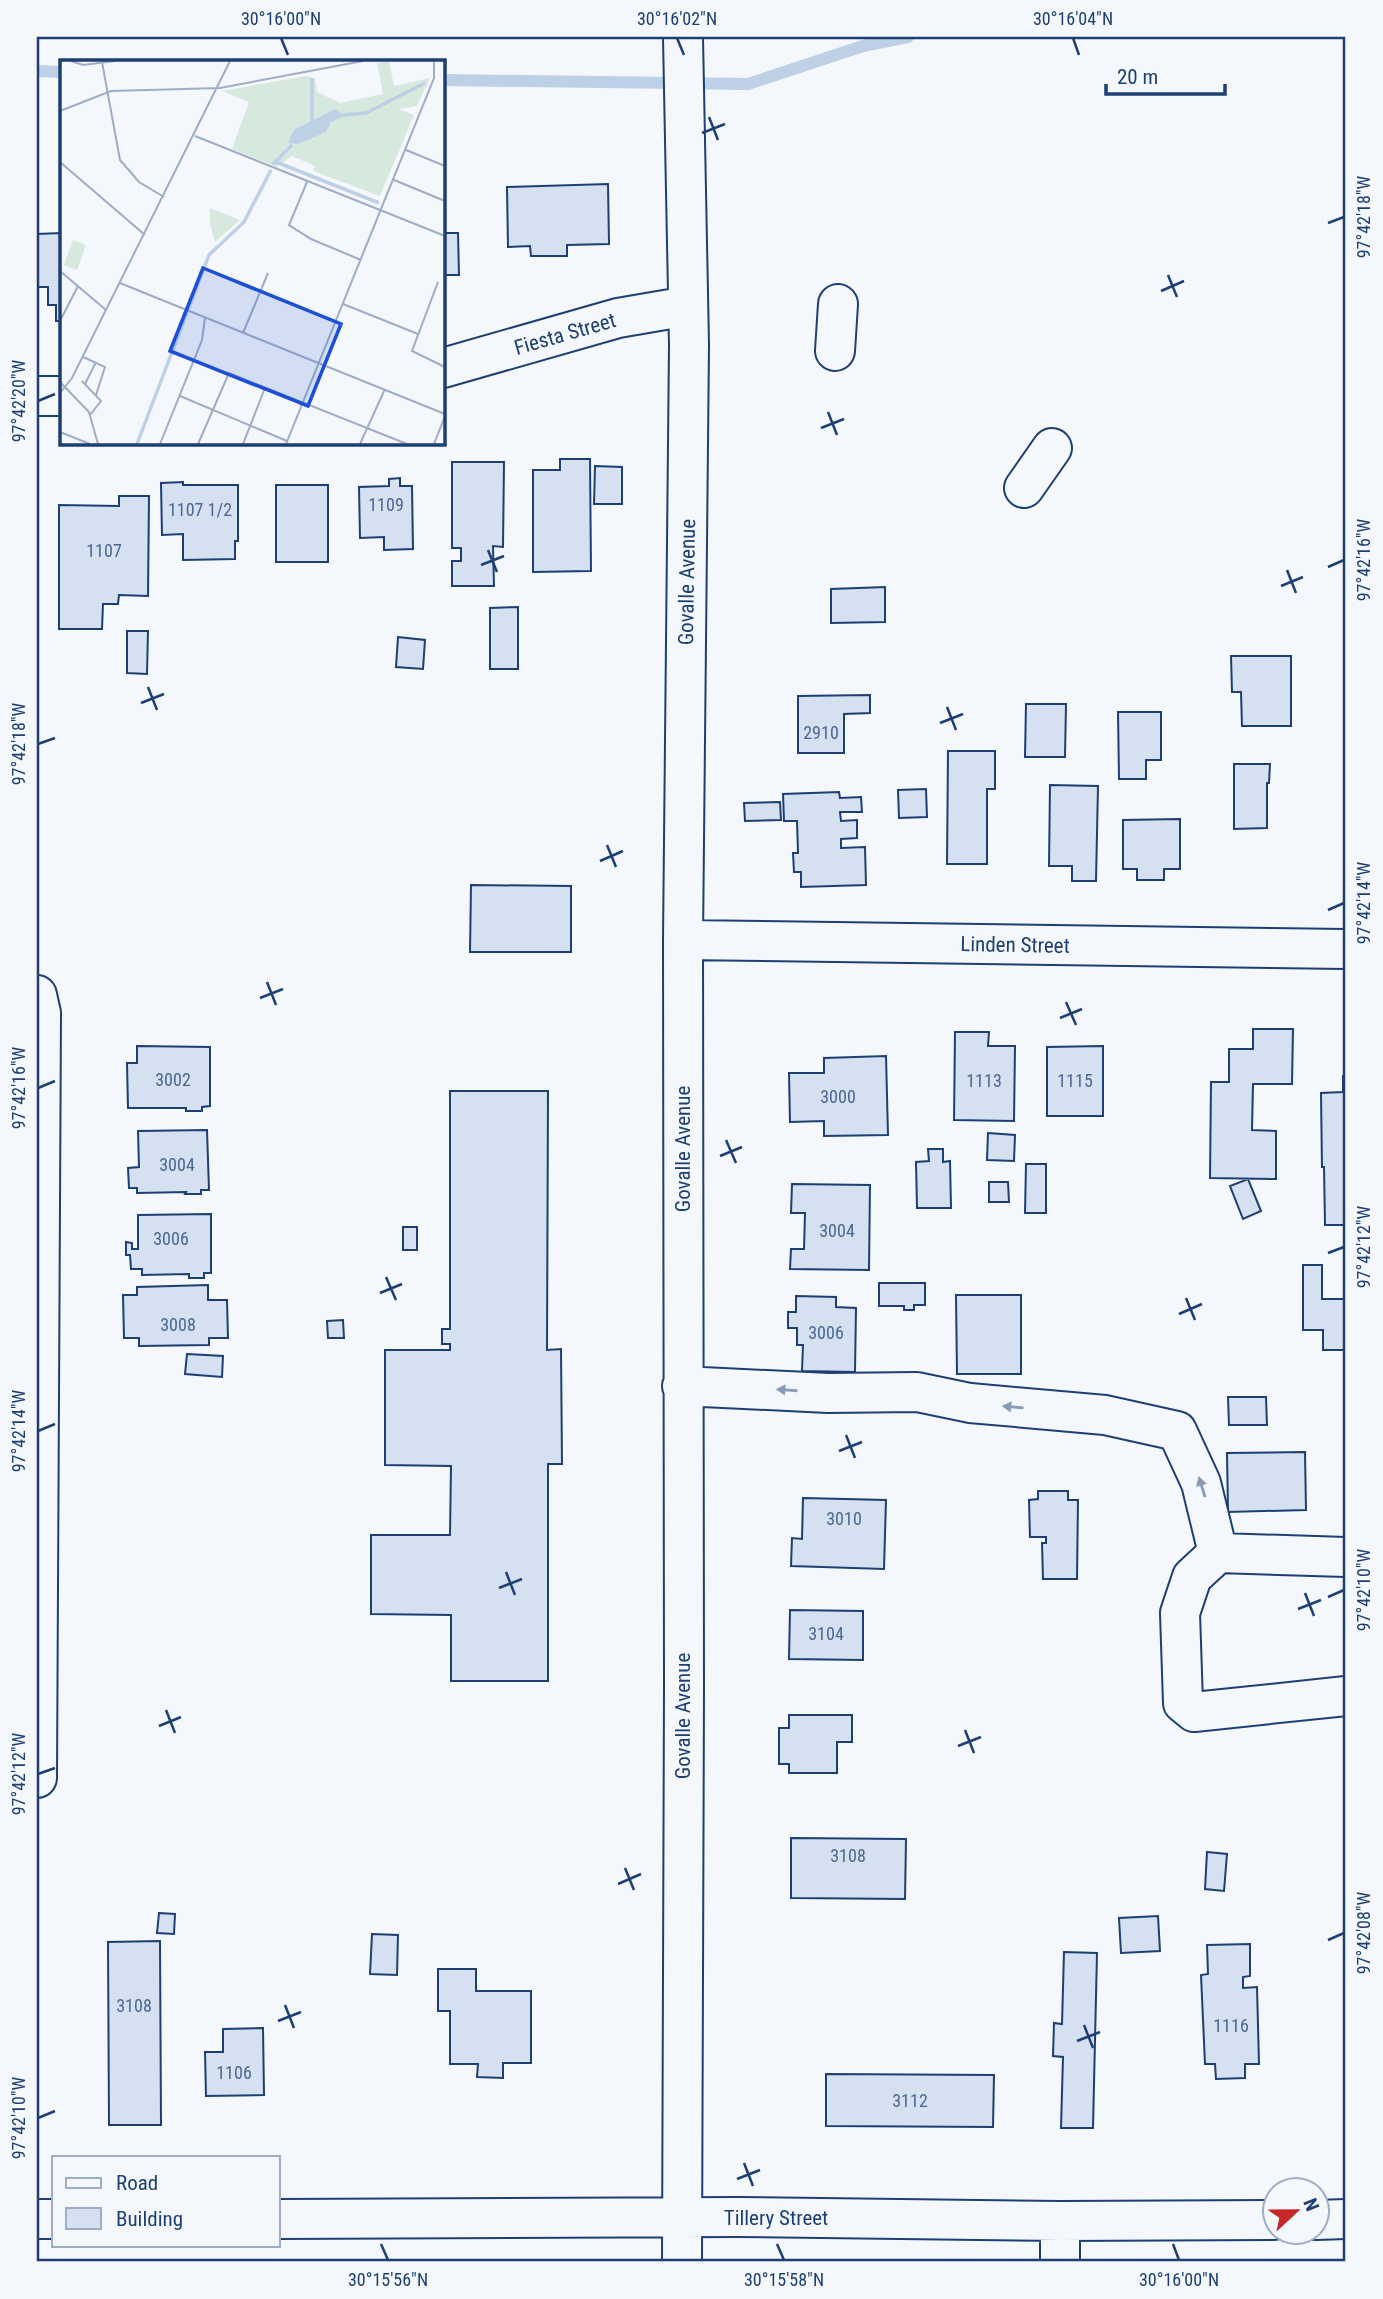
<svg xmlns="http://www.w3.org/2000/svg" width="1383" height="2299" font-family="'Roboto Condensed',sans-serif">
<rect width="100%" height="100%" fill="#f4f7fb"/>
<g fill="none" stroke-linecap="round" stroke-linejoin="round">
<path stroke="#bed0e5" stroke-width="12" d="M37,71L61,72
M443,80L748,84L863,46L908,37"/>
</g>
<path fill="#d5e0f0" stroke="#1d3f73" stroke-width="2" d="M608,184L609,244L567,245V256H531L530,246L508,247L507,187Z
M61,233V321H56V305H48V287H37V234Z
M443,233H458L459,275H443Z
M560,459H590L591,571L533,572V470H560Z
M452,462H504L503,547L493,546L494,586H452V561H461V548H452Z
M595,466L622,467V504H594Z
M400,478V486H412L413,549L384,550V537L360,538L359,487L389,486V479Z
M183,482V485H238V541H235V559L183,560V534L162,535L161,483Z
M276,485H328V562H276Z
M119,496H149L148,596L119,595L118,604H103L102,629H59V505L119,506Z
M885,587V622L831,623V589Z
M518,607V669H490V608Z
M127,631H148L147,674L127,673Z
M398,637L425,640L423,669L396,667Z
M1231,656H1291V726H1242L1241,692H1232Z
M870,695V713L844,714V753H798V696Z
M1026,704H1066L1065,757H1025Z
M1118,712H1161V760H1146V779H1119Z
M948,751H995V789H987V864H947Z
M1234,764H1270L1269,783H1267V828L1234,829Z
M1050,785L1098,786L1096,881H1072V866H1049Z
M926,789L927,817L899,818L898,790Z
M839,792L840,798L861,797L862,812H840L841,821L857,820V838L841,839V848L865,847L866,885L801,887V872H794L793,853H798L797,821H784L783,794Z
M780,802L781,820L745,821L744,803Z
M1180,819V869H1164V880H1137V869H1123V820Z
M471,885L571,886V952H470Z
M1253,1029H1293L1292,1084H1253L1252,1130L1276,1131V1179L1210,1178L1211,1082H1229V1049H1253Z
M955,1032H989L988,1046H1015L1014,1121L954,1120Z
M137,1046L210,1047V1106L202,1107V1111H186V1108H128L127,1063H137Z
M1103,1046V1116H1047V1047Z
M886,1056L888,1135L824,1136V1121L790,1122L789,1073H824V1058Z
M1343,1076H1346V1225H1325L1324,1167H1322L1321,1093L1343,1092Z
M450,1091H548L547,1350L561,1349L562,1464H548V1681H451V1615L371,1614V1535H450L451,1466L385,1465V1350H450V1344H442V1329H450Z
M207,1130L209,1190H201V1194H185L186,1192L137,1193V1188H129L128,1168L139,1167L138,1131Z
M988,1133L1015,1135L1014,1161L987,1160Z
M928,1149H943V1162L950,1161L951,1208H917L916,1162L929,1161Z
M1026,1164H1046V1213H1025Z
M1248,1179L1261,1211L1243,1219L1230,1186Z
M989,1182H1008L1009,1202H989Z
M792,1184L870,1185L869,1270L790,1269L791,1249H804L805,1213H791Z
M211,1214V1273H204V1278H189V1274L142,1275V1269H131L130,1255H126V1242L132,1243V1249H138V1215Z
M403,1227H417V1250H403Z
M1303,1265H1322V1299H1346V1350H1323V1330H1303Z
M879,1283H925V1305H914V1310H904V1306H879Z
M208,1285V1300H227L228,1338H209V1345L139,1346V1338H124L123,1295H137V1287Z
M956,1295H1021V1374H957Z
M796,1296L836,1297V1307L856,1308L855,1372L802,1371L803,1345H797V1328H788V1312H796Z
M343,1320L344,1338H328L327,1321Z
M187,1354L223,1356L222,1377L185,1374Z
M1228,1397H1266L1267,1425H1229Z
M1305,1452L1306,1510L1228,1512L1227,1453Z
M1038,1491H1068V1500H1078L1077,1579H1043L1042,1543H1046V1537H1030L1029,1500L1038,1499Z
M803,1498L886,1500L884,1569L791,1566L792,1538L802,1539Z
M790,1610L863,1611V1660L789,1659Z
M789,1715H852V1742H837V1773H789V1764H779V1728H789Z
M791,1838L906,1839L905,1899L791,1898Z
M1207,1852L1227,1854L1224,1891L1205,1889Z
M159,1913L175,1914L174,1934L157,1933Z
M1158,1916L1160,1951L1121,1953L1119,1918Z
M372,1934L398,1935L397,1975L370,1974Z
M160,1941L161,2125H109L108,1942Z
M1250,1944V1976L1243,1977V1988L1257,1987L1259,2064H1245V2078L1216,2079L1215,2064H1205L1201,1975L1208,1974L1207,1945Z
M1064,1952L1097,1953L1093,2128H1061L1063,2057L1053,2056L1054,2023L1062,2024Z
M438,1969H476V1991H531V2063H503V2078L477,2077L478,2064H450V2011H438Z
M263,2028L264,2095L206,2096L205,2052H223V2029Z
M826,2074L994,2075L993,2127L826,2126Z"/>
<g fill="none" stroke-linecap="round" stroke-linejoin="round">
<defs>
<path id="minor" d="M835,351L838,304
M443,368L618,318L688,306
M37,396H61
M1024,488L1052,448
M683,940L1346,949
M37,995L41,1013L37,1778
M682,1386L828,1393L917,1392L970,1403L1105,1415L1177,1431L1201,1483L1218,1553
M1346,1557L1218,1553L1192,1577L1180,1613L1183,1703L1194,1712L1346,1696
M37,2219H54
M278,2219L738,2217L1060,2221L1274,2220
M1316,2220L1346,2219
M1060,2221V2262
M682,2262L684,1686L683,940L689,345L683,37"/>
</defs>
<use href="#minor" stroke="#1d3f73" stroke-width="42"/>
<use href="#minor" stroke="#f4f7fb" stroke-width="38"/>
</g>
<defs><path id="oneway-solid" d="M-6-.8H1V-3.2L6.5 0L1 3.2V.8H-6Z" transform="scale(1.75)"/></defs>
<g fill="#889bb7">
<use href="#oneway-solid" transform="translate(787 1390) rotate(-176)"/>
<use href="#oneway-solid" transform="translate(1013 1407) rotate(-175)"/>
<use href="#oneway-solid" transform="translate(1202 1487) rotate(-107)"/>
</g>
<path fill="none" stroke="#1d3f73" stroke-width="2.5" d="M281,38L288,55M677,38L684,55M1073,38L1079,55M709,117L718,140M702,133L725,124M1328,223L1344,217M1168,275L1177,297M1161,291L1184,281M38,401L55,394M828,412L837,435M821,428L844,419M488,550L497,572M481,565L504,556M1328,567L1344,560M1287,570L1296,593M1281,586L1303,577M148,687L157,710M141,703L164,694M947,707L956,730M940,723L963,714M38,744L55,738M607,845L616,867M600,861L623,851M1328,910L1344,903M267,982L276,1005M260,998L283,989M1066,1002L1076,1025M1060,1018L1082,1009M38,1088L55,1081M726,1140L736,1163M720,1156L742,1147M1328,1253L1344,1247M386,1277L396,1300M380,1293L402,1284M1186,1298L1195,1320M1179,1314L1202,1304M38,1431L55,1424M846,1435L855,1458M839,1451L862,1442M506,1572L515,1595M499,1588L522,1579M1305,1593L1314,1616M1328,1597L1344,1590M1298,1609L1321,1600M166,1710L175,1733M159,1726L181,1717M965,1730L974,1753M958,1746L981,1737M38,1774L55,1768M625,1868L634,1890M618,1884L641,1874M1328,1940L1344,1933M285,2005L294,2028M278,2021L301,2012M1084,2025L1093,2048M1077,2041L1100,2032M38,2118L55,2111M744,2163L753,2186M737,2179L760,2170M381,2244L388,2260M777,2244L784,2260M1173,2244L1179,2260"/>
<g text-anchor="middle" stroke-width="5" stroke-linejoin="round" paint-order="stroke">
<g font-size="18" fill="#4b6792">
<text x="386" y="511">1109</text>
<text x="200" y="516">1107 1/2</text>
<text x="104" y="557">1107</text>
<text x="821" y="739">2910</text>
<text x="173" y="1086">3002</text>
<text x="984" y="1087">1113</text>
<text x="1075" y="1087">1115</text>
<text x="838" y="1103">3000</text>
<text x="177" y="1171">3004</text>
<text x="837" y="1237">3004</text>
<text x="171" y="1245">3006</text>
<text x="178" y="1331">3008</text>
<text x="826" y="1339">3006</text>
<text x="844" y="1525">3010</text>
<text x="826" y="1640">3104</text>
<text x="848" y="1862">3108</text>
<text x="134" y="2012">3108</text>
<text x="1231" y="2032">1116</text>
<text x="234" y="2079">1106</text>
<text x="910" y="2107">3112</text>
</g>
<g font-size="21" fill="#1d3f73" stroke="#f4f7fb">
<text transform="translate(565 334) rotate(-16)" y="7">Fiesta Street</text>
<text transform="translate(687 582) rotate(-89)" y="7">Govalle Avenue</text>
<text transform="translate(1015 945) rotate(1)" y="7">Linden Street</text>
<text transform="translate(683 1149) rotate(-90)" y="7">Govalle Avenue</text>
<text transform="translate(683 1716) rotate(-90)" y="7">Govalle Avenue</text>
<text x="776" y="2225">Tillery Street</text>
</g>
</g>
<g transform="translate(60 60)">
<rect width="385" height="385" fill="#f4f7fb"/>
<path d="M329,1L334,26L370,18L357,46L339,49L354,55L320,136L253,111L255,106L232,96L217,107L172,89L189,42L162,31L246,16L255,18L257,32L280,43L323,34L317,3ZM150,148L180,160L155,182L150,164ZM13,180L26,185L17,210L4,205Z" fill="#d7e8df"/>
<path d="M275,49L285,56L271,62L266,72L238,84L228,83L234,70Z" fill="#bed0e5"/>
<path fill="none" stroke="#bed0e5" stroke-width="3.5" d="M252,18V62M283,55L306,53L365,23M216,102L319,143M213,104L232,85M77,384L149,195L184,162L211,110"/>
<path fill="none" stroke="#9eadc5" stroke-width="2" d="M11,1L23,5L55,1M42,2L60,100L79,122L104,137M0,51L51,31L160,28L303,1M135,76L385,176M346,90L385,106M0,102L85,175M334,120L385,141M247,122L229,165L251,179L301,200M0,211L46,250M378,222L352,291L385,307M60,223L97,238M82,232L385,354M283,244L358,274M0,261L18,226M183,273L208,213M23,297L45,307L36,335M22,321L41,341L30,355M0,322L29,352L38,384M25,324L36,302M0,333L12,318L170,1M120,336L227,381M0,372L30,384M100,384L142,280L145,258M138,384L169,313L347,384M183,384L205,328M226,384L374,18V1M300,384L325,329M374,384L385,356"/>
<path fill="#1d4ed8" fill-opacity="0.15" stroke="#1d4ed8" stroke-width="3.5" d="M143,208L281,264L248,346L110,291Z"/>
<rect width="385" height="385" fill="none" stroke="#1d3f73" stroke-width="3.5"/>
</g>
<rect width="1383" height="2299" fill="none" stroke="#f4f7fb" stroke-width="77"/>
<rect x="52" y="2156" width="228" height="91" fill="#f4f7fb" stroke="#9eadc5" stroke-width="2"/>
<rect x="66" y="2178" width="35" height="10" fill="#f4f7fb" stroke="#9eadc5" stroke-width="2"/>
<text x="116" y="2190" font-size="21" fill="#1d3f73">Road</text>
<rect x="66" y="2208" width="35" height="21" fill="#d5e0f0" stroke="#9eadc5" stroke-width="2"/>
<text x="116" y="2226" font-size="21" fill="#1d3f73">Building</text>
<g transform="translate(1296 2211) rotate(68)"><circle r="33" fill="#f4f7fb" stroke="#9eadc5" stroke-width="2"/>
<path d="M0-5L12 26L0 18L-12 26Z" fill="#c62828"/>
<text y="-10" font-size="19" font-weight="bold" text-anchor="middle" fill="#1d3f73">N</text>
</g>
<path d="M1106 84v10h119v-10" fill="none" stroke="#1d3f73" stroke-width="3.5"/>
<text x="1117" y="84" font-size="21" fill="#1d3f73" stroke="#f4f7fb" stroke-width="5" paint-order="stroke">20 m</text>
<rect x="38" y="38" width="1306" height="2222" fill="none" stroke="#1d3f73" stroke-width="2.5"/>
<g font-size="18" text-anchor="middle" fill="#1d3f73">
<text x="281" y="25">30°16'00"N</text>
<text x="677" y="25">30°16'02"N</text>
<text x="1073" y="25">30°16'04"N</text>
<text transform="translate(1364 217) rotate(-90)" y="6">97°42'18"W</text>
<text transform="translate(19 401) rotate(-90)" y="6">97°42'20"W</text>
<text transform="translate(1364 560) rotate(-90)" y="6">97°42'16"W</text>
<text transform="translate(19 744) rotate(-90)" y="6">97°42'18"W</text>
<text transform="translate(1364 903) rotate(-90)" y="6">97°42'14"W</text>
<text transform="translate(19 1088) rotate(-90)" y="6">97°42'16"W</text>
<text transform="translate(1364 1247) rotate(-90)" y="6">97°42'12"W</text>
<text transform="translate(19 1431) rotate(-90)" y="6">97°42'14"W</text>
<text transform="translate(1364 1590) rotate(-90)" y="6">97°42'10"W</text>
<text transform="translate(19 1774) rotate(-90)" y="6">97°42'12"W</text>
<text transform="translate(1364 1933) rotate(-90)" y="6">97°42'08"W</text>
<text transform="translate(19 2118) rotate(-90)" y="6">97°42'10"W</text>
<text x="388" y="2286">30°15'56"N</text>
<text x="784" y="2286">30°15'58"N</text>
<text x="1179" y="2286">30°16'00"N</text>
</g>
</svg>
